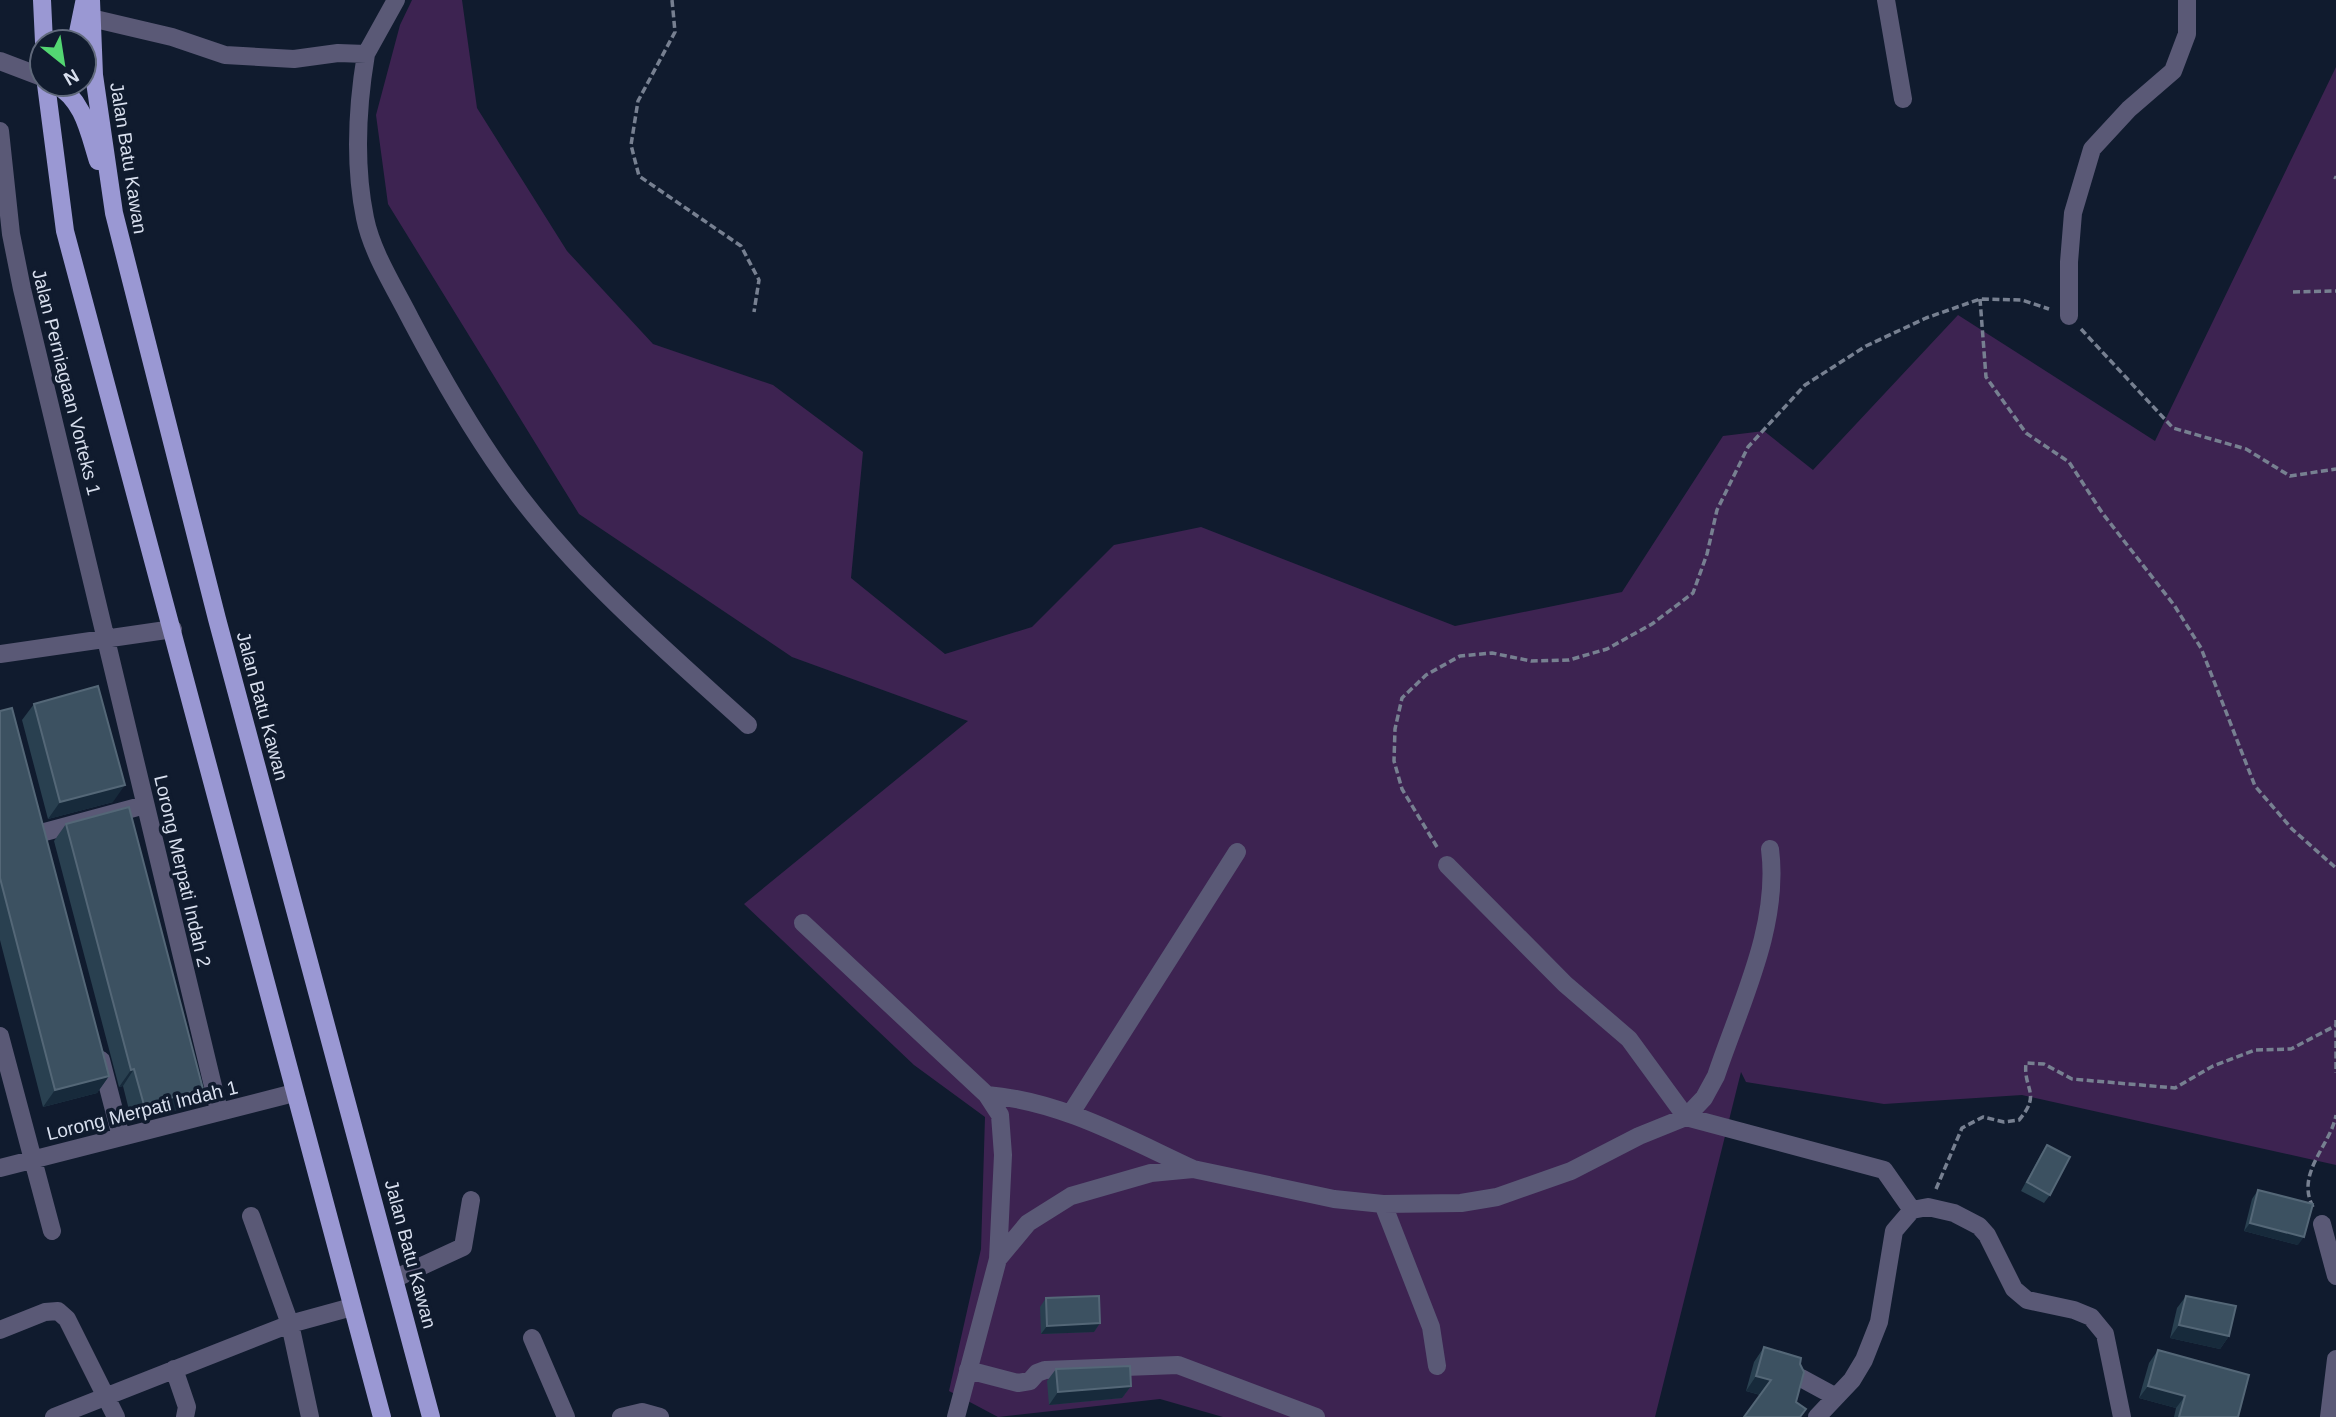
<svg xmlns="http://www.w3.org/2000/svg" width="2336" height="1417" font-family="Arial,sans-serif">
<rect width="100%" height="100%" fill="#101b2e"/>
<path fill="#3d2351" d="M412,0H462L477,108L567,251L653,344L773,385L863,452L851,578L945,654L1032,627L1114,545L1201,527L1455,626L1622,592L1723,436L1764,431L1813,470L1958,315L2155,441L2336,67V1165L2022,1095L1884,1104L1746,1082L1741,1072L1655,1417H1223L1160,1399L998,1417L949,1391L981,1249L985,1117L914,1065L744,904L968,721L792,657L579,514L388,204L376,115L400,25Z"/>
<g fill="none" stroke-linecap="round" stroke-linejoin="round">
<path stroke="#778091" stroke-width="3.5" stroke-dasharray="7 3.5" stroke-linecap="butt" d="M672,0L675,32L638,101L631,145L639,176L741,246L759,280L754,312
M2334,177L2336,178
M2293,292L2336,291
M1980,299L1986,377L2026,433L2069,462L2103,514L2174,605L2201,648L2255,786L2292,829L2336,868
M2081,329L2173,428L2246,449L2290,476L2336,469
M1437,847L1402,789L1394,761L1395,729L1402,698L1426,675L1460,656L1492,653L1531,661L1569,660L1607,649L1652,624L1693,593L1707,554L1717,510L1748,447L1805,385L1866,346L1926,318L1980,299L2022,300L2049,309
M2336,1020V1073
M1936,1189L1962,1128L1983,1117L2004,1122L2019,1120C2042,1093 2023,1090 2026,1063L2044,1064L2072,1079L2175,1088L2213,1066L2255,1050L2291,1049L2335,1026
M2313,1207C2295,1173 2331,1145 2336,1115"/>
<path stroke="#5a5976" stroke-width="18" d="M1886,0L1903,99
M91,18L172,37L225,55L294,59L338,53L366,54L396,0
M366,54C357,108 354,164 365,218C372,253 395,288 411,320C439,373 469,426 504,475C569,568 664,649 748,725
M0,61L42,77
M0,131L11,234L22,289L219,1111
M2069,316V262L2073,213L2092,149L2129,109L2173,71L2187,34V0
M0,654L173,629
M41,833L145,805
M1447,865L1565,984L1629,1039L1686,1117L1884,1170L1912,1210
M803,923L987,1095L1000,1115L1003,1155L998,1259
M0,1036L52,1231
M101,1060L121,1137
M987,1095C1061,1101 1126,1138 1193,1169
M1071,1113L1237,852
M0,1168L294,1093
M1383,1204L1431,1327L1437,1366
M251,1216L290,1324L310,1417
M2322,1224L2336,1276
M396,1278L463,1247L471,1200
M0,1330L45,1312L58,1311L67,1319L116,1417
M532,1338L566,1417
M174,1369L187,1407L185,1417
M968,1370L1018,1383L1030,1381L1037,1373L1045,1370L1178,1365L1316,1417
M1801,1378L1836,1397
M54,1417L290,1324L352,1307
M621,1417L642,1412L660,1417
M956,1417L998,1259L1028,1223L1071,1196L1151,1173L1193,1169L1334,1199L1383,1204L1461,1203L1497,1197L1571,1171L1639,1136L1686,1117L1704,1098L1716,1076C1740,1004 1780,926 1770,849
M1817,1417L1852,1380L1864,1360L1879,1322L1894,1231L1912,1210L1928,1207L1954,1213L1979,1226L1987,1235L2014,1289L2027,1300L2074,1310L2091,1317L2105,1334L2122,1417
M2329,1417L2336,1359"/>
<path stroke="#9a98d3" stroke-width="18" d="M42,0L44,42
M91,0L94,75L114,213L217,619L431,1417
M76,42L84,3
M46,84L65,231L382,1417
M55,84C84,100 89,133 98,161"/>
</g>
<path fill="#294050" d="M34,704L113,802L48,819L22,720Z
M0,711L109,1076L97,1093L43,1107L0,940Z
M66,824L203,1089L192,1106L132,1122L123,1086L119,1087L54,841Z
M2047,1145L2050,1195L2044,1203L2021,1191L2041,1154Z
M2258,1190L2298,1245L2244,1231L2252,1199Z
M2186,1296L2229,1336L2220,1349L2170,1338L2177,1308Z
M1046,1298L1100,1323L1094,1332L1041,1334L1040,1307Z
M1764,1347L1796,1402L1760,1395L1746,1391L1754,1362Z
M2158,1350L2238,1417H2174L2176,1408L2139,1398L2149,1363Z
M1056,1369L1131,1386L1122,1398L1049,1405L1047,1381Z"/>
<path fill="#172a3b" d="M125,785L113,802L48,819L60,802Z
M134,1069L123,1086L119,1087L131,1070Z
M109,1076L97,1093L43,1107L55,1090Z
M203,1089L192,1106L132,1122L144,1105Z
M2250,1223L2304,1237L2298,1245L2244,1231Z
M1100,1323L1094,1332L1041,1334L1047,1326Z
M2179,1325L2229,1336L2220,1349L2170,1338Z
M1756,1376L1771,1380L1761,1395L1746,1391Z
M1131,1386L1122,1398L1049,1405L1058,1392Z
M2148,1386L2185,1396L2176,1408L2139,1398Z"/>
<path fill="#3c5161" stroke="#546777" stroke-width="2" d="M98,686L125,785L60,802L34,704Z
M12,708L109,1076L55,1090L0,878V711Z
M129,807L203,1089L144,1105L134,1069L131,1070L66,824Z
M2047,1145L2070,1157L2050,1195L2027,1182Z
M2258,1190L2313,1204L2304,1237L2250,1223Z
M1099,1296L1100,1323L1047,1326L1046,1298Z
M2186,1296L2236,1306L2229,1336L2179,1325Z
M1764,1347L1801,1358L1800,1364L1804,1372L1796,1402L1806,1409L1800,1417H1744L1771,1380L1756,1376Z
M2158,1350L2249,1375L2238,1417H2179L2185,1396L2148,1386Z
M1130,1366L1131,1386L1058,1392L1056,1369Z"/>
<g text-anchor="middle" stroke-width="7" stroke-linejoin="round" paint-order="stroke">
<g font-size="19" fill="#d8dfee" stroke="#101b2e">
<text transform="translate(129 158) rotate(81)" y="7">Jalan Batu Kawan</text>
<text transform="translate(67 382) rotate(76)" y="7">Jalan Perniagaan Vorteks 1</text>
<text transform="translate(263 706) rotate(75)" y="7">Jalan Batu Kawan</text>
<text transform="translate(183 871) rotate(77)" y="7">Lorong Merpati Indah 2</text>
<text transform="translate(142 1110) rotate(-14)" y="7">Lorong Merpati Indah 1</text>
<text transform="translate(411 1254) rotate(75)" y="7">Jalan Batu Kawan</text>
</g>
</g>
<g transform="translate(63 63) rotate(150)"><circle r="33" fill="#101b2e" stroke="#60697b" stroke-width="2"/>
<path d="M0-5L12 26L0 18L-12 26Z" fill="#53d672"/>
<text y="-10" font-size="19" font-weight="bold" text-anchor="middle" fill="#d8dfee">N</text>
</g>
</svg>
